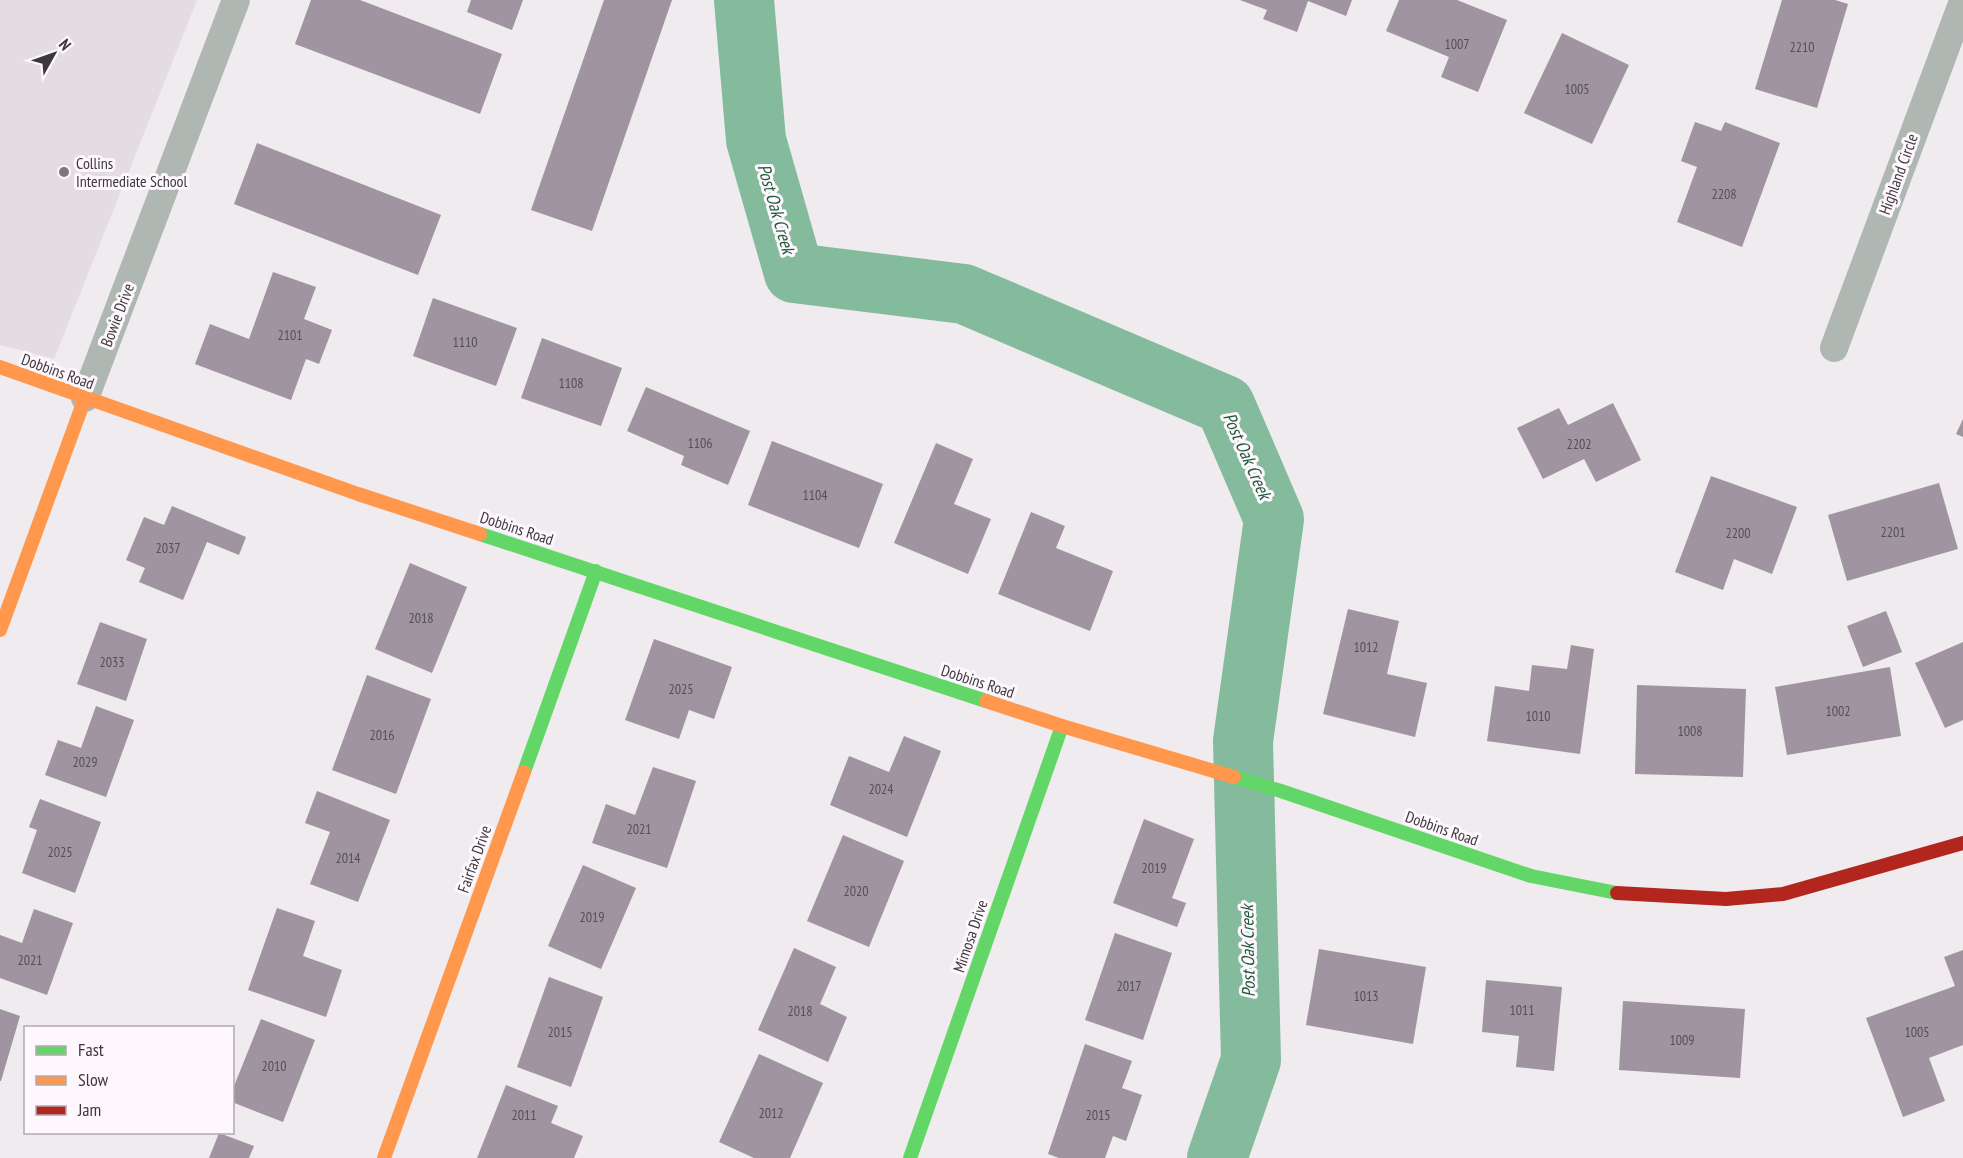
<svg xmlns="http://www.w3.org/2000/svg" width="1963" height="1158" font-family="'PT Sans Narrow',sans-serif">
<rect width="100%" height="100%" fill="#efebef"/>
<path fill="#e3dce2" d="M0,0H197L54,359L0,345Z"/>
<g fill="none" stroke-linecap="round" stroke-linejoin="round">
<path stroke="#84bb9c" stroke-width="60" d="M744,0L756,140L794,273L964,294L1225,405L1274,519L1243,741L1251,1060L1217,1158"/>
</g>
<path fill="#9f949f" d="M311,0H360L502,54L480,114L295,44Z
M471,0H523L512,30L467,12Z
M604,0H672L592,231L531,210Z
M1240,0H1352L1346,16L1308,1L1297,32L1263,19L1267,10Z
M1399,0H1457L1507,20L1478,92L1441,77L1449,57L1386,31Z
M1782,0H1835L1848,4L1817,108L1755,89Z
M1562,33L1629,65L1592,144L1524,113Z
M1695,122L1721,131L1725,122L1780,143L1742,247L1677,222L1697,167L1681,161Z
M257,143L441,215L418,275L234,204Z
M273,272L316,287L304,319L332,330L319,364L306,359L291,400L195,364L210,324L249,339Z
M433,298L517,328L496,386L413,356Z
M542,338L622,368L601,426L521,398Z
M646,387L750,431L728,485L681,465L684,456L627,431Z
M1613,403L1641,460L1596,482L1584,459L1543,479L1517,428L1559,408L1568,425Z
M1963,419V437L1956,434Z
M772,441L883,484L859,548L748,505Z
M936,443L973,459L954,504L991,519L968,574L894,543Z
M1711,476L1797,507L1772,574L1734,559L1723,590L1675,572Z
M1939,483L1958,549L1847,581L1828,515Z
M172,506L246,537L239,555L207,542L183,600L139,582L145,568L126,560L144,517L164,525Z
M1031,512L1065,526L1056,548L1113,571L1090,631L998,594Z
M410,563L467,587L432,673L375,649Z
M1348,609L1399,621L1387,674L1427,683L1415,737L1323,714Z
M1886,611L1902,652L1863,667L1847,626Z
M100,622L147,639L126,701L77,684Z
M654,639L732,667L714,719L689,710L679,739L625,720Z
M1963,642V720L1945,728L1915,663Z
M1571,645L1594,649L1580,754L1487,741L1495,686L1529,691L1532,665L1567,669Z
M1890,667L1901,736L1787,755L1775,687Z
M367,675L431,699L396,794L332,770Z
M1637,685L1746,689L1743,777L1635,774Z
M96,706L134,720L106,797L45,775L58,740L81,748Z
M904,736L941,751L907,837L830,805L849,756L889,772Z
M653,767L696,781L667,868L592,843L606,804L635,815Z
M317,791L390,820L358,902L310,884L330,832L305,823Z
M40,799L101,822L75,893L22,873L37,830L29,827Z
M1144,819L1194,839L1172,898L1186,903L1177,927L1113,903Z
M843,835L904,861L869,947L807,921Z
M583,865L636,888L601,969L548,946Z
M277,908L315,921L303,956L342,970L326,1017L248,990Z
M34,909L73,923L47,995L0,978V935L22,943Z
M1115,933L1172,953L1143,1040L1085,1020Z
M794,948L836,967L820,1004L847,1017L828,1062L758,1030Z
M1319,949L1426,967L1413,1044L1306,1025Z
M1963,950V1045L1929,1058L1945,1101L1903,1117L1866,1018L1955,986L1944,957Z
M549,977L603,997L571,1087L517,1067Z
M1486,980L1562,987L1554,1071L1516,1067L1519,1036L1482,1032Z
M1623,1001L1745,1009L1740,1078L1619,1070Z
M0,1009L20,1016L1,1081H0Z
M261,1019L315,1040L283,1122L232,1102V1091Z
M1085,1044L1132,1061L1122,1088L1142,1095L1126,1141L1113,1136L1105,1158H1059L1048,1154Z
M759,1054L823,1083L790,1158H754L719,1142Z
M506,1085L558,1106L551,1123L583,1136L574,1158H477Z
M219,1133L254,1146L249,1158H209Z"/>
<g fill="none" stroke-linecap="round" stroke-linejoin="round">
<path stroke="#aeb7b2" stroke-width="28" d="M1834,348L1963,1
M85,398L236,0"/>
<path stroke="#63d668" stroke-width="14" d="M480,534L986,701
M524,772L596,571
M1234,777L1281,791L1531,876L1617,893
M910,1158L1062,726"/>
<path stroke="#ff974d" stroke-width="14" d="M0,367L358,494L480,534
M0,630L85,398
M986,701L1062,726L1234,777
M384,1158L524,772"/>
<path stroke="#b3261e" stroke-width="14" d="M1617,893L1726,899L1783,894L1963,843"/>
</g>
<circle fill="#7b777b" stroke="#fef7fd" stroke-width="2" cx="64" cy="172" r="6"/>
<g text-anchor="middle" stroke-width="6" stroke-linejoin="round" paint-order="stroke">
<g font-size="14" fill="#555055">
<text x="1457" y="49">1007</text>
<text x="1802" y="52">2210</text>
<text x="1577" y="94">1005</text>
<text x="1724" y="199">2208</text>
<text x="290" y="340">2101</text>
<text x="465" y="347">1110</text>
<text x="571" y="388">1108</text>
<text x="700" y="448">1106</text>
<text x="1579" y="449">2202</text>
<text x="815" y="500">1104</text>
<text x="1893" y="537">2201</text>
<text x="1738" y="538">2200</text>
<text x="168" y="553">2037</text>
<text x="421" y="623">2018</text>
<text x="1366" y="652">1012</text>
<text x="112" y="667">2033</text>
<text x="681" y="694">2025</text>
<text x="1838" y="716">1002</text>
<text x="1538" y="721">1010</text>
<text x="1690" y="736">1008</text>
<text x="382" y="740">2016</text>
<text x="85" y="767">2029</text>
<text x="881" y="794">2024</text>
<text x="639" y="834">2021</text>
<text x="60" y="857">2025</text>
<text x="348" y="863">2014</text>
<text x="1154" y="873">2019</text>
<text x="856" y="896">2020</text>
<text x="592" y="922">2019</text>
<text x="30" y="965">2021</text>
<text x="1129" y="991">2017</text>
<text x="1366" y="1001">1013</text>
<text x="1522" y="1015">1011</text>
<text x="800" y="1016">2018</text>
<text x="560" y="1037">2015</text>
<text x="1917" y="1037">1005</text>
<text x="1682" y="1045">1009</text>
<text x="274" y="1071">2010</text>
<text x="771" y="1118">2012</text>
<text x="524" y="1120">2011</text>
<text x="1098" y="1120">2015</text>
</g>
<g font-size="16" fill="#3c393c" stroke="#fef7fd" text-anchor="start">
<text x="76" y="169">Collins<tspan x="76" dy="18">Intermediate School</tspan></text>
</g>
<g font-size="16" fill="#3c393c" stroke="#fef7fd">
<text transform="translate(1898 174) rotate(-70)" y="6">Highland Circle</text>
<text transform="translate(117 315) rotate(-69)" y="6">Bowie Drive</text>
<text transform="translate(58 371) rotate(20)" y="6">Dobbins Road</text>
<text transform="translate(517 528) rotate(18)" y="6">Dobbins Road</text>
<text transform="translate(978 681) rotate(18)" y="6">Dobbins Road</text>
<text transform="translate(1442 828) rotate(19)" y="6">Dobbins Road</text>
<text transform="translate(474 859) rotate(-70)" y="6">Fairfax Drive</text>
<text transform="translate(970 936) rotate(-71)" y="6">Mimosa Drive</text>
</g>
<g font-size="18" font-style="italic" fill="#205b3c" stroke="#fef7fd">
<text transform="translate(776 209) rotate(74)" y="6">Post Oak Creek</text>
<text transform="translate(1247 456) rotate(66)" y="6">Post Oak Creek</text>
<text transform="translate(1248 951) rotate(-91)" y="6">Post Oak Creek</text>
</g>
</g>
<rect x="24" y="1026" width="210" height="108" fill="#fef7fd" stroke="#b0abb0" stroke-width="1.5"/>
<rect x="36" y="1046" width="30" height="9" fill="#63d668" stroke="#b0abb0" stroke-width="1.5"/>
<text x="78" y="1056" font-size="18" fill="#3c393c">Fast</text>
<rect x="36" y="1076" width="30" height="9" fill="#ff974d" stroke="#b0abb0" stroke-width="1.5"/>
<text x="78" y="1086" font-size="18" fill="#3c393c">Slow</text>
<rect x="36" y="1106" width="30" height="9" fill="#b3261e" stroke="#b0abb0" stroke-width="1.5"/>
<text x="78" y="1116" font-size="18" fill="#3c393c">Jam</text>
<g transform="translate(54 54) rotate(50)" stroke="#fef7fd" stroke-width="4.5" paint-order="stroke">
<path d="M0-4.5L10 22L0 15L-10 22Z" fill="#3c393c"/>
<text y="-9" font-size="16" font-weight="bold" text-anchor="middle" fill="#3c393c">N</text>
</g>
</svg>
